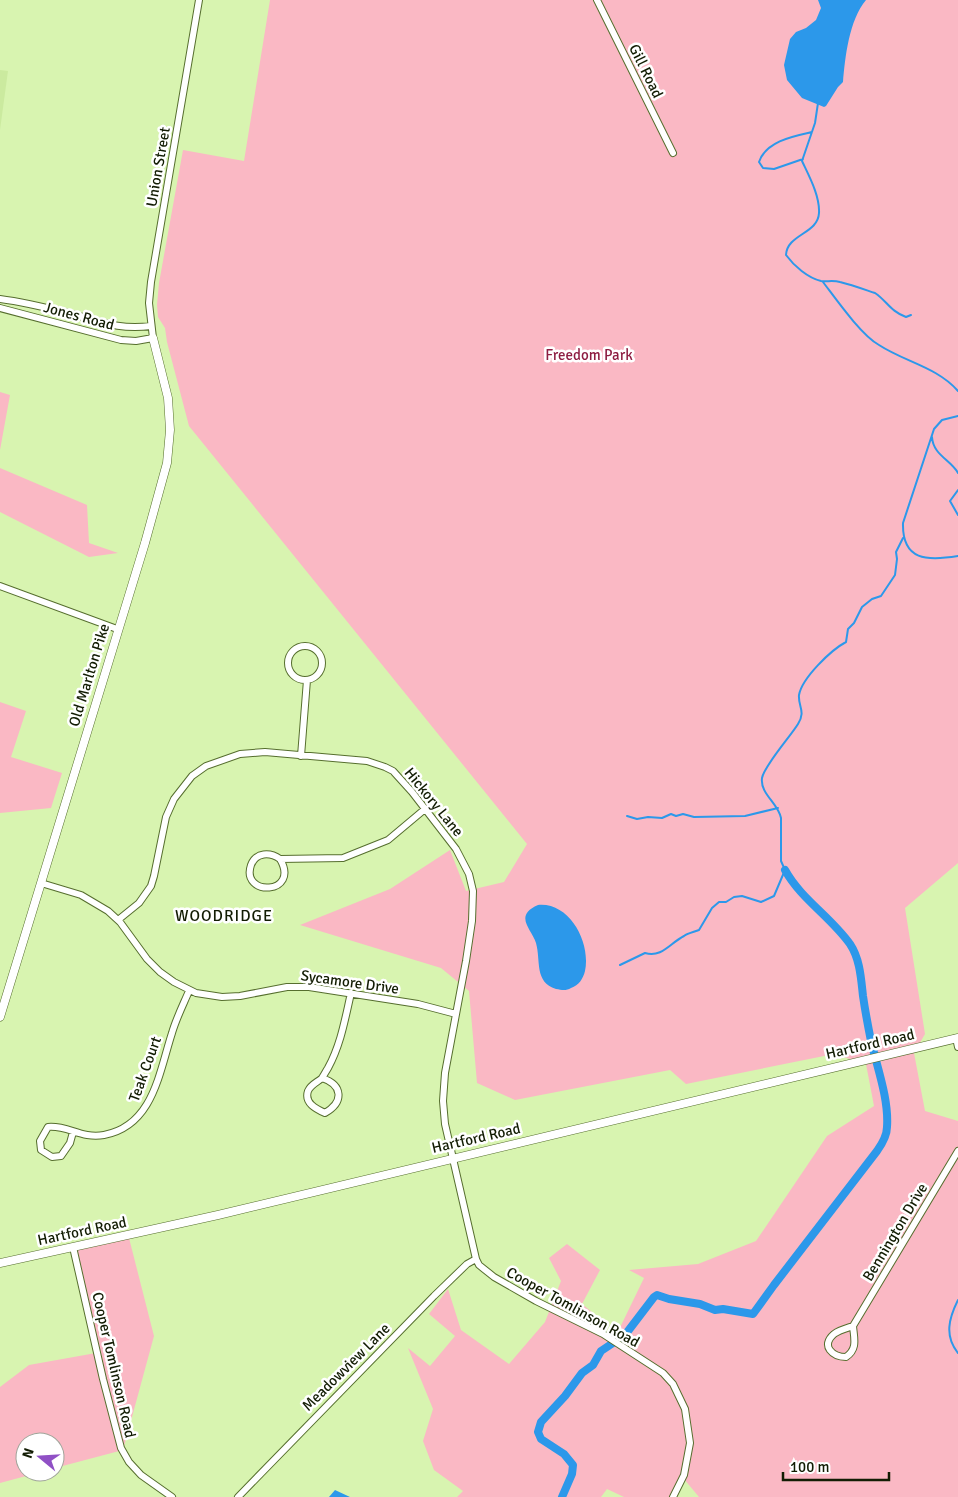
<svg xmlns="http://www.w3.org/2000/svg" width="958" height="1497" font-family="Signika,sans-serif">
<rect width="100%" height="100%" fill="#d8f4b0"/>
<path fill="#cbea9f" d="M0,70L8,71L0,130Z"/>
<path fill="#fab8c4" d="M270,0H958V863L905,908L925,1034L914,1053L925,1111L958,1121V1497H699L684,1479L675,1497H624L607,1489L601,1497H457L463,1491L434,1470L423,1441L433,1409L408,1348L430,1366L455,1336L429,1314L448,1289L461,1330L509,1364L545,1322L561,1281L549,1258L567,1244L600,1270L582,1304L598,1317L591,1330L613,1342L644,1278L629,1270L698,1264L756,1241L827,1136L874,1106L866,1064L834,1054L686,1084L670,1070L515,1100L477,1083L469,991L441,968L300,925L390,889L450,850L466,891L504,882L527,844L189,426L167,342L165,328L158,317L157,305L159,283L183,150L244,161Z
M0,392L10,395L0,450Z
M0,468L87,505L89,543L118,553L89,557L0,512Z
M0,702L26,711L11,757L62,773L51,808L0,813Z
M129,1238L154,1336L123,1450L55,1468V1442H25V1472H41L0,1483V1387L29,1365L96,1353L77,1248Z"/>
<path fill="#2c98ea" d="M818,0H866C849,20 845,58 843,82L838,87L826,106L824,107L802,98L787,80L784,65L790,39L796,32L806,28L816,20L821,8Z
M538,905C570,902 591,943 585,971C583,979 579,985 571,988C566,991 562,990 556,989C534,982 541,961 536,943C532,929 513,916 538,905Z
M335,1490L350,1497H329Z"/>
<g fill="none" stroke-linecap="round" stroke-linejoin="round">
<path stroke="#2c98ea" stroke-width="2" d="M818,103L815,123L802,161C809,176 820,196 819,213C818,234 787,234 786,255C794,266 808,278 821,281C826,282 833,280 840,282C852,285 863,289 875,293C887,301 890,311 906,317L911,315
M803,159L774,169L763,168L759,162C766,141 794,136 812,132
M823,282C836,299 861,335 879,345C905,362 937,367 958,391
M958,416L942,420L934,429L903,523C902,561 927,561 958,556
M932,437C933,455 951,460 958,473
M958,490L950,501L958,515
M627,816L637,819L648,817L662,818L671,814L676,816L683,814L694,817L745,816L778,808
M620,965L645,953C662,958 670,943 684,936C688,933 694,932 699,930L712,908L719,902H726L734,897L742,896L761,902L774,896L785,870L781,861V818C778,803 760,794 762,778C764,766 790,737 798,724C806,711 798,707 799,695C802,678 831,650 846,642L848,629L854,623L862,607L872,599L881,596L895,575L897,559L896,552L903,538
M958,1300C949,1318 944,1336 958,1353"/>
<path stroke="#2c98ea" stroke-width="8" d="M562,1497L572,1474L573,1465L564,1454L541,1439L538,1432L541,1422L565,1396L582,1373L593,1365L601,1351L625,1335L654,1297L657,1295L669,1299L700,1304L715,1310L723,1309L753,1314L774,1285L877,1151C882,1144 887,1136 887,1127C889,1099 877,1067 871,1041C868,1026 865,1010 863,996C861,978 860,959 850,944C831,917 801,899 785,870"/>
<defs>
<path id="minor" d="M597,0L673,153
M0,299C24,302 48,308 72,314C102,322 119,330 151,326
M0,308L121,340L136,341L153,338L149,303L151,282L199,0
M0,586L117,629
M288 663a17 17 0 1 1 34 0a17 17 0 1 1-34 0Z
M301,756L307,680
M280,859C301,895 240,897 251,865C256,852 270,852 280,859L343,858L388,840L425,809
M41,883L81,895L108,911L120,922L147,959L160,972L174,982L196,993L222,997L240,996L287,987H309L418,1004L456,1014
M118,920L139,903L151,886L154,876L166,817L174,799L192,776L206,766L240,754L265,752L367,761L385,767L393,771L412,792L456,849L469,874L473,891L472,921L466,961L445,1073L443,1101L445,1124L476,1259L479,1265L494,1277L536,1301L603,1334L663,1373L673,1384L685,1409L690,1443L684,1475L673,1497
M956,1038L958,1047
M322,1078C343,1085 344,1102 325,1113C316,1109 304,1103 308,1091C311,1084 318,1082 322,1078C324,1075 326,1071 328,1068C341,1044 345,1019 351,993
M73,1132L70,1143L61,1156L52,1157L41,1150L40,1141L48,1127C68,1125 81,1139 104,1135C153,1126 159,1073 172,1033C176,1019 183,1005 189,991
M73,1247L103,1379L121,1448L129,1462L141,1475L172,1497
M853,1326C854,1338 858,1349 846,1357C833,1357 820,1346 834,1334C839,1330 847,1328 853,1326L958,1151
M238,1497L434,1296L467,1264L476,1259"/>
<path id="tertiary" d="M0,1017L145,543L167,463L170,430L168,398L153,338
M0,1263L218,1215L958,1038"/>
</defs>
<use href="#minor" stroke="#566e2e" stroke-width="8"/>
<use href="#tertiary" stroke="#566e2e" stroke-width="9"/>
<use href="#minor" stroke="#fff" stroke-width="6"/>
<use href="#tertiary" stroke="#fff" stroke-width="8"/>
</g>
<g text-anchor="middle" stroke-width="5" stroke-linejoin="round" paint-order="stroke">
<g font-size="15" fill="#121c03" stroke="#fff">
<text transform="translate(646 71) rotate(64)" y="5">Gill Road</text>
<text transform="translate(158 167) rotate(-80)" y="5">Union Street</text>
<text transform="translate(79 316) rotate(15)" y="5">Jones Road</text>
<text transform="translate(89 675) rotate(-73)" y="5">Old Marlton Pike</text>
<text transform="translate(434 802) rotate(51)" y="5">Hickory Lane</text>
<text transform="translate(350 982) rotate(8)" y="5">Sycamore Drive</text>
<text transform="translate(870 1044) rotate(-13)" y="5">Hartford Road</text>
<text transform="translate(145 1069) rotate(-70)" y="5">Teak Court</text>
<text transform="translate(476 1138) rotate(-13)" y="5">Hartford Road</text>
<text transform="translate(82 1231) rotate(-12)" y="5">Hartford Road</text>
<text transform="translate(895 1232) rotate(-59)" y="5">Bennington Drive</text>
<text transform="translate(573 1307) rotate(29)" y="5">Cooper Tomlinson Road</text>
<text transform="translate(114 1365) rotate(77)" y="5">Cooper Tomlinson Road</text>
<text transform="translate(346 1367) rotate(-45)" y="5">Meadowview Lane</text>
</g>
<g font-size="15" fill="#8d1d42" stroke="#fff">
<text x="589" y="360">Freedom Park</text>
</g>
<g font-size="16" letter-spacing="1" fill="#121c03" stroke="#fff">
<text x="224" y="921">WOODRIDGE</text>
</g>
</g>
<g transform="translate(40 1457) rotate(288)"><circle r="24" fill="#ffffff" stroke="#a0a49a"/>
<path d="M0-4L9 19L0 12L-9 19Z" fill="#9050c5"/>
<text y="-8" font-size="14" font-weight="bold" text-anchor="middle" fill="#121c03">N</text>
</g>
<path d="M783 1472v8h106v-8" fill="none" stroke="#121c03" stroke-width="2.5"/>
<text x="790" y="1472" font-size="15" fill="#121c03" stroke="#ffffff" stroke-width="4" paint-order="stroke">100 m</text>
</svg>
